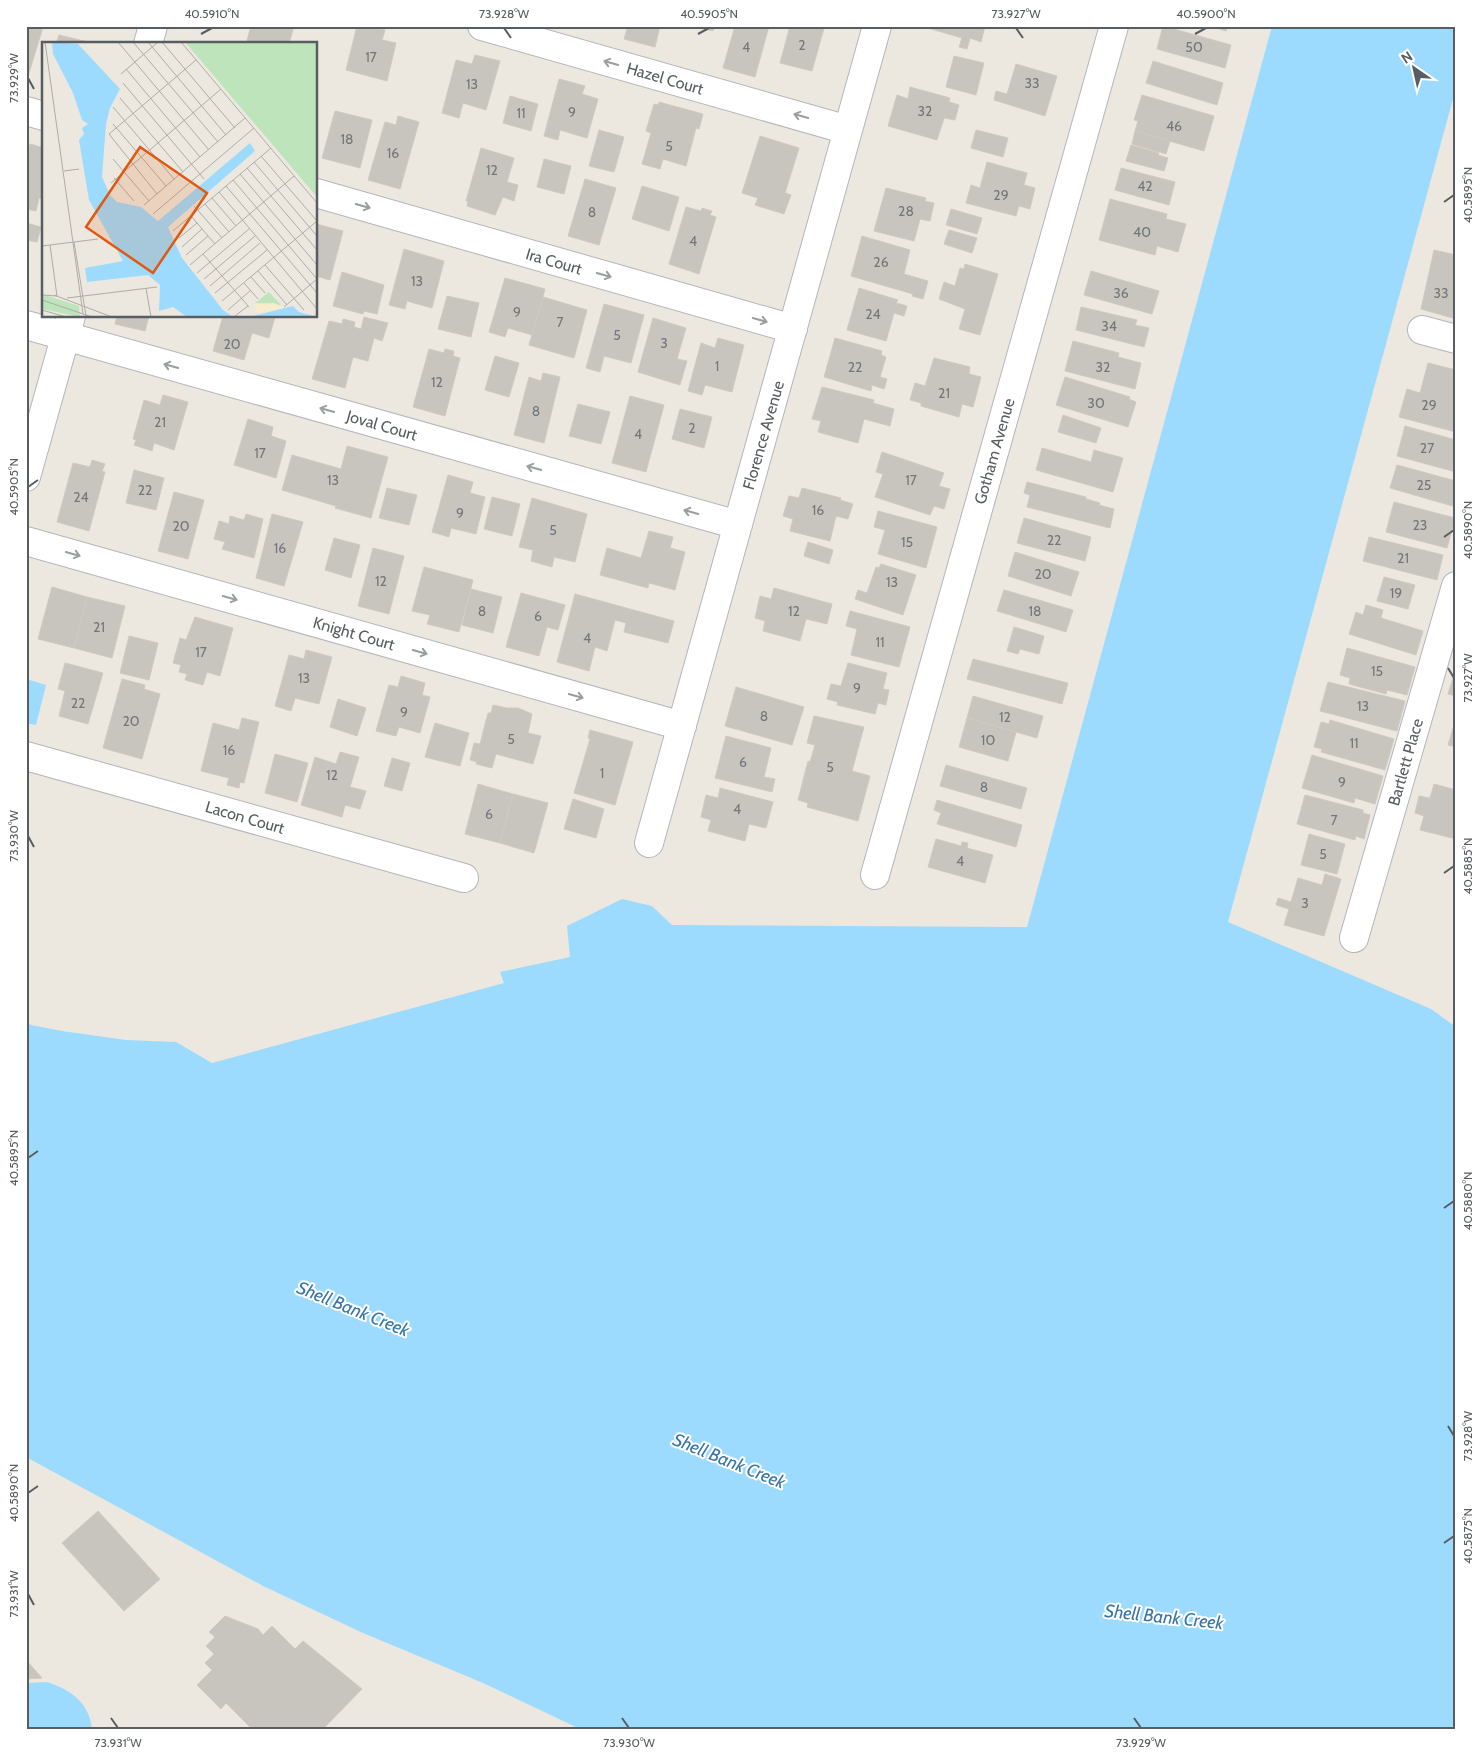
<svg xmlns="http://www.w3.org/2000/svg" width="1482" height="1756" font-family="Cabin,sans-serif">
<rect width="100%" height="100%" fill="#ece8df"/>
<path fill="#9ddbfe" d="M1272,26H1456V88L1228,922L1431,1009L1456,1027V1730H582L483,1683L363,1633L263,1586L26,1457V1022L31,1025L62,1031L126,1040L176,1042L212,1063L504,983L500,972L570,957L567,926L622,899L652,906L672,925L1027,927Z
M26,679L46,685L36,725L26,723Z
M47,1682C71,1690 90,1703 92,1730H26V1683Z"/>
<path fill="#c8c5bf" stroke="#d0c9be" d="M26,26L43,27L26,83Z
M251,26H294L289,44H246Z
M357,26L385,30L382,40L396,43L387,81L346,70Z
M628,26H660L655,47L624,39Z
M695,26H714L713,31Z
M735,26H769L755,77L723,68Z
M790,26L824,28L812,71L780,63Z
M921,26H985L981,42L970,38L967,49L959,47L962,38Z
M1163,26L1231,45L1225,68L1157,49Z
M1210,26H1228L1226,31Z
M59,35L92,43L56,44Z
M475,55L500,61L486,110L463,103L459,118L442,113L456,60L472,64Z
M954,56L984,63L976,95L946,87Z
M1153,61L1223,83L1217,105L1146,83Z
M1016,64L1057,76L1045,116L994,100L996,91L1007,94Z
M559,79L585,86L582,94L598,99L587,138L560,130L558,140L544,136Z
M910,87L950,98L949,102L959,105L955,120L944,118L937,140L888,126L897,95L908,99Z
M1142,95L1214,116L1204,151L1135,131L1138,121L1134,120Z
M510,96L538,104L531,131L503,123Z
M659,102L703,114L699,129L696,128L686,166L663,159L660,169L642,164L651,133L646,131L654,104L658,105Z
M335,111L372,120L360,168L322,158Z
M398,116L419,122L400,189L368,180L385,122L396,125Z
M599,130L624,137L614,172L589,166Z
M976,130L1008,138L1003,157L971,148Z
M1135,131L1170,141L1166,154L1132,144Z
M760,136L799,148L785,193L791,195L784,214L755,205L758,198L742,193Z
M30,144L44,148V199L39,198L36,211L26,209V157Z
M1131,145L1159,153L1158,155L1168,158L1164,171L1126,161Z
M481,148L514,158L507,182L518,185L514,201L503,197L495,215L467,206L468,201H466Z
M544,159L571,166L564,194L537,187Z
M987,162L1027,173L1024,185L1035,188L1030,209L1019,206L1016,216L966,203L971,185L980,188Z
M1121,168L1175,182L1169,205L1115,190Z
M585,179L616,188L599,245L568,236Z
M642,186L679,197L669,231L632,219Z
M886,188L926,198L925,201L934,203L930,221L920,219L914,241L874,231Z
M1110,199L1167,214L1166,219L1186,224L1178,252L1157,246L1155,255L1099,240Z
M686,207L701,211L702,208L712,211L710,215L716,217L699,274L669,264Z
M951,209L982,218L977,234L946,225Z
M26,223L41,227L37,242L26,240Z
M316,224L343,231L330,280L316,276Z
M949,230L977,238L972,253L944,244Z
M862,236L910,250L904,274L928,281L923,299L912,296L913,294L851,276Z
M404,249L444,261L432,308L407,301L405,309L389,305Z
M1434,250L1456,255V319L1421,309Z
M965,264L998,274L980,335L959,329L965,309L939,299L944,282L955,286L960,268L964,269Z
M1091,271L1159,291L1152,314L1084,295Z
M342,272L384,285L377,314L364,311L363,314L333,306Z
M505,278L545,289L532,335L508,328L505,337L489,332Z
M859,288L898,300L896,303L907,306L904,316L894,313L886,341L847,330Z
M447,296L479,303L471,337L438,329Z
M543,297L587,310L574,358L529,345Z
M604,304L644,315L631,363L604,356L600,372L586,368Z
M1081,307L1137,320L1135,325L1149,328L1144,347L1076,330Z
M117,316H149L145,331L115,324Z
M223,316H273L275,317L269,338L252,333L244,360L213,351Z
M364,317L388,323L382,341L374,338L368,361L353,357L345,388L312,379L329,321L342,324L343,319L355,322L354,327L361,329Z
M653,318L686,328L677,359L687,361L680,385L638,372Z
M718,338L744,345L732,392L705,385L702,395L688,391L701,343L715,348Z
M835,338L882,351L881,355L886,357L880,377L887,379L884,389L872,385L871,391L824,377Z
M1073,341L1119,353L1118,357L1141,363L1135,389L1065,371Z
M429,349L444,353L445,349L454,351L453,356L460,358L445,416L413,407Z
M495,356L519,363L509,397L485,390Z
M934,358L970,367L969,374L981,377L973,407L962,404L959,417L921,406V403L910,400L915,383L925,386Z
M1428,363L1456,370V432L1399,417L1407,389L1420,393Z
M543,373L560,377L544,443L514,435L529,377L541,381Z
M1065,377L1130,397L1129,399L1136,402L1128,427L1056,405Z
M822,387L874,400L873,403L894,409L890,426L864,419L858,443L818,432L821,421L812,419Z
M163,395L188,402L174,450L154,443L152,451L134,445L136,440L133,439L144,400L160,405Z
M630,396L664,405L646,472L612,463Z
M578,404L610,412L601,444L569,436Z
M680,409L712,417L704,448L672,439Z
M1063,415L1101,428L1096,443L1058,432Z
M248,419L273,427L271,436L286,441L276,478L234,465Z
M1405,426L1456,440V472L1397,456Z
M347,446L388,457L371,518L335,508L336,506L282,490L292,455L341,469Z
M1042,448L1091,462L1094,450L1123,458L1113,492L1036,470Z
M882,452L944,473L939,486L950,489L944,509L934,506L930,515L875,497L883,474L876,472Z
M92,460L105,464L102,471L105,472L89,531L57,522L73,463L90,467Z
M1397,465L1456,481V507L1390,488Z
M134,470L164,478L156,510L126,503Z
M448,475L473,482L470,493L485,497L476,534L451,528L449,537L432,532Z
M1027,482L1086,497V499L1100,503L1099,505L1114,509L1110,528L1027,507L1030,495L1024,493Z
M387,488L417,495L409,525L379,518Z
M802,488L841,498L840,500L853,504L848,519L836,516L830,541L790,531L793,519L783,516L789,496L799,498Z
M174,492L204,500L188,559L158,551Z
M492,497L520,504L512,536L484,529Z
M532,498L587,514L575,562L554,557L552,567L531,561L533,550L519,547Z
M1394,502L1455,518L1447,548L1386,532Z
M878,511L937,527L926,568L878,554L885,530L874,527Z
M246,514L263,519L254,558L222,549L225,542L214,539L219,521L229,524L230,516L244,520Z
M272,514L303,522L284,586L256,578Z
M1024,518L1091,537L1085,561L1017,543Z
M649,531L673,537L670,548L685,552L675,590L649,583L648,588L600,575L607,548L641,558Z
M1369,537L1443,555L1437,580L1363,561Z
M334,538L360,545L351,578L325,570Z
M808,542L833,550L829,564L804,556Z
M373,548L404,556L389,614L358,606Z
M1015,552L1079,572L1071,596L1008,576Z
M881,564L916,575L903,615L855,599L858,590L867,593L876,567L879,568Z
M424,567L473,580L459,632L427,624L430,615L412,611Z
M1384,577L1415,585L1408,609L1377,601Z
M52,587L87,597L74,648L38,639Z
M774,588L832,604L827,624L806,619L800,641L763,631L765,621L755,618L760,596L771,599Z
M471,589L502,597L493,633L462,625Z
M1004,590L1073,610L1066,632L997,611Z
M521,593L565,605L558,630L547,627L539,656L506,647Z
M575,594L674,621L668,643L624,632L626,623L615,620L607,651L595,647L589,671L557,662Z
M87,597L125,606L112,658L74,648Z
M1366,605L1383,610L1381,618L1423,631L1416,655L1349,634L1356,612L1363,615Z
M850,611L910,627L899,667L851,655L857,629L846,626Z
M195,617L233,628L220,676L207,672L203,685L185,680L187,674L179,672L181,665L173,663L180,638L186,640Z
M1014,627L1044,636L1039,654L1020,649L1018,654L1007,651Z
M129,636L158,643L149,680L120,673Z
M1347,648L1415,667L1407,695L1387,690L1386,694L1349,684L1350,678L1340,675Z
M306,650L332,657L319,704L295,698L291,711L275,706L289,655L304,659Z
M973,659L1068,683L1062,704L967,679Z
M65,663L103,673L88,724L59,716L65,691L58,689Z
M848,663L887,673L883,689L889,690L886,705L878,703L875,714L837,705L838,702L827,699L831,684L841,686Z
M1456,668V696L1448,694Z
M401,676L425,683L422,695L430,697L420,733L399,727L396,736L376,731L389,685L398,687Z
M122,679L145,685L144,689L160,694L142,759L103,748Z
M1328,682L1405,701L1397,731L1320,711Z
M736,687L804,707L792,745L725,726Z
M973,696L1043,716L1037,738L967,718Z
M338,699L366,708L357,736L330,727Z
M493,705L507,708H518L532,714L528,733L541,736L533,764L496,754L492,768L476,764L477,762L470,760L474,743L480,744L488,713H491Z
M814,716L864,727L852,771L870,776L858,821L807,807L808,803L798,800L808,761L810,762L815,745L807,743Z
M242,718L259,722L244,783L240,782L239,788L227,785L229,778L201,771L213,723L239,730Z
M967,718L1016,732L1008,761L959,747Z
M1330,720L1394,739L1385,770L1321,752L1322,749L1314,747L1321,722L1329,724Z
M435,723L469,733L460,766L425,757Z
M1453,728L1456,729V747L1448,745Z
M590,730L633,742L615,805L574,793L590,739L588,738Z
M726,736L771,748L764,777L775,779L772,792L715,778Z
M340,752L359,757L350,787L366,791L360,809L345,805L342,817L301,805L315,757L336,764Z
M275,754L308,763L297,802L265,793Z
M1312,755L1383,776L1375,804L1355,798L1354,803L1302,788Z
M392,758L410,763L402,791L384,786Z
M946,765L1027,788L1021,809L940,786Z
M478,784L513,794L500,843L465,834Z
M1434,784L1456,790V839L1420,830L1424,816L1415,813L1419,796L1430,798Z
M720,788L773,802L766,828L749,824L745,841L708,831L711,820L701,817L706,795L718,798Z
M513,794L548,803L534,853L500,843Z
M1305,795L1363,810V813L1370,815L1364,839L1356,836L1355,840L1297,824Z
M573,799L604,809L596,838L564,829Z
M937,800L1022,825L1016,847L937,824L941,813L934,810Z
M1309,834L1345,844L1337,874L1301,865Z
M936,839L961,846L962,842L968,843L967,848L993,855L985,883L928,867Z
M1325,874L1341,879L1324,936L1284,925L1289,909L1276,905L1278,898L1291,902L1298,878L1322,885Z
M98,1511L160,1579L124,1611L62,1543Z
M225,1616L258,1629L263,1635L272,1626L295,1649L303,1641L362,1689L322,1730H253L226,1703L221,1709L197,1685L212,1670L205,1663L214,1654L206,1646L215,1637L209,1632Z
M26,1660L42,1678L26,1679Z"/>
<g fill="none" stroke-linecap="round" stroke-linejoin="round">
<defs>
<path id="minor" d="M482,26L848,130
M148,44L153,26
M26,111L44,116
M316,193L793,329
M26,325L738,525
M1422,330L1456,339
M26,477L71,316
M26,541L682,726
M26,756L464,878
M649,843L877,26
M875,875L1114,26
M1354,938L1456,586"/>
</defs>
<use href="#minor" stroke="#b2b6bb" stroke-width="30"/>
<use href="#minor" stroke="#fff" stroke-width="28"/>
</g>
<defs><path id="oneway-shaft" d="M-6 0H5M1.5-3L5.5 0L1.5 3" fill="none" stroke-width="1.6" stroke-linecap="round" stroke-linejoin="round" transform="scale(1.25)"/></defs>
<g stroke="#9b9ea0">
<use href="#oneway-shaft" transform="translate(611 63) rotate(-164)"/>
<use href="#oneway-shaft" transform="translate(801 116) rotate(-164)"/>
<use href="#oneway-shaft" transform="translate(363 206) rotate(16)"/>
<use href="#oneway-shaft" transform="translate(604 275) rotate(16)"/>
<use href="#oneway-shaft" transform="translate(760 320) rotate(16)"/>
<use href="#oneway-shaft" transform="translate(171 366) rotate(-164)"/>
<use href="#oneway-shaft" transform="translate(327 410) rotate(-164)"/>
<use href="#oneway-shaft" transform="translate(534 468) rotate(-164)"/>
<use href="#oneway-shaft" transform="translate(691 512) rotate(-164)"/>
<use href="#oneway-shaft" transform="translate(73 554) rotate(16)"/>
<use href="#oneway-shaft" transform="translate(230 598) rotate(16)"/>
<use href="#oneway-shaft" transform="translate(420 652) rotate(16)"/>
<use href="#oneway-shaft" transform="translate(576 696) rotate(16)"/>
</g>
<path fill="none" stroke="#585d61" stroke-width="2" d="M504,28L511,38M1016,28L1023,38M201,34L212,28M698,34L709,28M1195,34L1206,28M28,78L34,89M1444,202L1454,195M28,487L38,480M1444,537L1454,530M1448,668L1454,678M28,836L34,847M1444,873L1454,866M28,1158L38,1151M1444,1208L1454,1201M1448,1426L1454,1436M28,1493L38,1486M1444,1543L1454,1536M28,1594L34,1605M111,1718L118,1728M622,1718L629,1728M1134,1718L1141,1728"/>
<g text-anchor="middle" stroke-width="4" stroke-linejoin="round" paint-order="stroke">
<g font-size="14" fill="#747778">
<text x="802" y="50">2</text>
<text x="746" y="52">4</text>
<text x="1194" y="52">50</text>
<text x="371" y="62">17</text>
<text x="1032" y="88">33</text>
<text x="472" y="89">13</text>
<text x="925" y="116">32</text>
<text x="572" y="117">9</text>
<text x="521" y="118">11</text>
<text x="1174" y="131">46</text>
<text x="347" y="144">18</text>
<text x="669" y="151">5</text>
<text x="393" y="158">16</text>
<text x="492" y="175">12</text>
<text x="1145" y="191">42</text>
<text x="1001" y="200">29</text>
<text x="906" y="216">28</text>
<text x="592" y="217">8</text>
<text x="1142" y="237">40</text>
<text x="693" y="246">4</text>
<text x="881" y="267">26</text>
<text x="417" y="286">13</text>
<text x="1121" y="298">36</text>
<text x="1441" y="298">33</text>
<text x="517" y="317">9</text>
<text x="873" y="319">24</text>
<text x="560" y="327">7</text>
<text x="1109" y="331">34</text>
<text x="617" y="340">5</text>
<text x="664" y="348">3</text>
<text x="232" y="349">20</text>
<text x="717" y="371">1</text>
<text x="855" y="372">22</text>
<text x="1103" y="372">32</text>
<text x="437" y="387">12</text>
<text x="944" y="398">21</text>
<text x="1096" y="408">30</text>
<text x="1429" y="410">29</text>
<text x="536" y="416">8</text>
<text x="160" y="427">21</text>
<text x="692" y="433">2</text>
<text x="638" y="439">4</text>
<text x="1427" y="453">27</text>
<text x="260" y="458">17</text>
<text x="333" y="485">13</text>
<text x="911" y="485">17</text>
<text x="1424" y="490">25</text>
<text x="145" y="495">22</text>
<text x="81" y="502">24</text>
<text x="818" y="515">16</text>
<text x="460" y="518">9</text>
<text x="1420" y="530">23</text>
<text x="181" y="531">20</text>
<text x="553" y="535">5</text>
<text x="1054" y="545">22</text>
<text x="907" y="547">15</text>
<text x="280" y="553">16</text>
<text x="1403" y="563">21</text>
<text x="1043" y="579">20</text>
<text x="381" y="586">12</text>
<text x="892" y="587">13</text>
<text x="1396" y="598">19</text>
<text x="482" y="616">8</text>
<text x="794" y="616">12</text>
<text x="1035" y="616">18</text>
<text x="538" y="621">6</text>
<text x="99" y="632">21</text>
<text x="587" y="643">4</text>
<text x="880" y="647">11</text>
<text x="201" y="657">17</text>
<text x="1377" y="676">15</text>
<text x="304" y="683">13</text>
<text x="857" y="693">9</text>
<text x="78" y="708">22</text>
<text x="1363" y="711">13</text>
<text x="404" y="717">9</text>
<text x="764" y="721">8</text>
<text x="1005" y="722">12</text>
<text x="131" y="726">20</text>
<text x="511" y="744">5</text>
<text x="988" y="745">10</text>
<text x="1354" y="748">11</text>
<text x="229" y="755">16</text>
<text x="743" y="767">6</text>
<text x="830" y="772">5</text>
<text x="602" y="778">1</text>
<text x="332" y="780">12</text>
<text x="1342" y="787">9</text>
<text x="984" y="792">8</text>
<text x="737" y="814">4</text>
<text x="489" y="819">6</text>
<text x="1334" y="825">7</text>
<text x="1323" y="859">5</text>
<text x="960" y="866">4</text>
<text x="1305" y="908">3</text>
</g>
<g font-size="16" fill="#585d61" stroke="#fff">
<text transform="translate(665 78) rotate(16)" y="6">Hazel Court</text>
<text transform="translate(554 261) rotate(16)" y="6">Ira Court</text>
<text transform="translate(382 425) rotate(16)" y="6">Joval Court</text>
<text transform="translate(763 435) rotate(-74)" y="6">Florence Avenue</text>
<text transform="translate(994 451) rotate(-74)" y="6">Gotham Avenue</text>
<text transform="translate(354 633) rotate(16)" y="6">Knight Court</text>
<text transform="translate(1405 762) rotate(-74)" y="6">Bartlett Place</text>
<text transform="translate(245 817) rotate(16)" y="6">Lacon Court</text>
</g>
<g font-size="18" font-style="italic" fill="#3976a7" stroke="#fff">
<text transform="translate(353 1309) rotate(22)" y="6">Shell Bank Creek</text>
<text transform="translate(729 1461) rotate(22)" y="6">Shell Bank Creek</text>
<text transform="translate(1164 1617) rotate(6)" y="6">Shell Bank Creek</text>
</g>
</g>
<g transform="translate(42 42)">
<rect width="275" height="275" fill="#ece8df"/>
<path d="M143,0H275V155L269,148ZM227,250L239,263L213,261ZM0,252L37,264L38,275L0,267Z" fill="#bee4bb"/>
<path d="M232,261L242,266L216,271L212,262Z" fill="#f9eccd"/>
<path d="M10,0L36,2L78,47L68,66L64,82L60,135L68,153L75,160L99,165L116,179L208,101L213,109L126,185L140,216L181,268L191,275H145L131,265L117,269L118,243L106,233L45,240L43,226L81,219L47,158L37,98L42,92L40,86L46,82L40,78L31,51L11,12ZM251,264L257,270L275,275H207Z" fill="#9ddbfe"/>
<path fill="none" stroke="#adaca9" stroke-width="1" d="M3,0L41,272M76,0L167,108M91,0L176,100M106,0L184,93M120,0L193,86M139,0L275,161M84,27L158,115M79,32L116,0M81,41L162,137M78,56L141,130M71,65L132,137M71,82L124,144M219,114L275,179M71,117L107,159M212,120L275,194M205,126L275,208M22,129L37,127M198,132L275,223M72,136L92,159M191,138L275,237M69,141L179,47M184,144L275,251M177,150L275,267M115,152L67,92L154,18M170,156L194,184M163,162L187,190M102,163L203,76M152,164L180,196M111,172L212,86M149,174L173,202M131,189L229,106M137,196L155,181M32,200L44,274M8,203L15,254M0,204L56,197M140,205L160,187M161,212L207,265M144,213L166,194M148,223L252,134M223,223L262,268M216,229L245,263M155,231L207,187M209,235L223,251M162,237L213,194M202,241L216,257M168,244L218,201M104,246L109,275M173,251L225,208M0,253L15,254M12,253L70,275M25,256L115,245M0,258L50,275M180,259L275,179M242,265L275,237M0,268L24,275M186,268L209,248M193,274L206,264"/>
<path fill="#e15910" fill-opacity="0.15" stroke="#e15910" stroke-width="2.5" d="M98,105L165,151L111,231L44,185Z"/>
<rect width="275" height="275" fill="none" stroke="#585d61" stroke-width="2.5"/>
</g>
<rect width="1482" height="1756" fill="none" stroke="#ffffff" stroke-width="55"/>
<g transform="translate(1414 68) rotate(326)" stroke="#ffffff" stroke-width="4" paint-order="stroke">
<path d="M0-4L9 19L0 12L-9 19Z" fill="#585d61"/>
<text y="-8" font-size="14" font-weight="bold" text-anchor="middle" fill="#585d61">N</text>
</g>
<rect x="28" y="28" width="1426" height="1700" fill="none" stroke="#585d61" stroke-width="2"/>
<g font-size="12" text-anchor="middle" fill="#585d61">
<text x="212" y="18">40.5910°N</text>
<text x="504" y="18">73.928°W</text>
<text x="709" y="18">40.5905°N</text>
<text x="1016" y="18">73.927°W</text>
<text x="1206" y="18">40.5900°N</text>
<text transform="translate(14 78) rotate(-90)" y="4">73.929°W</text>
<text transform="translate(1468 195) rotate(-90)" y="4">40.5895°N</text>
<text transform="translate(14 487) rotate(-90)" y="4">40.5905°N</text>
<text transform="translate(1468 530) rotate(-90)" y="4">40.5890°N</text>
<text transform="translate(1468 678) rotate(-90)" y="4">73.927°W</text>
<text transform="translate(14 836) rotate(-90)" y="4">73.930°W</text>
<text transform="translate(1468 866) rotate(-90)" y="4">40.5885°N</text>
<text transform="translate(14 1158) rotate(-90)" y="4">40.5895°N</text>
<text transform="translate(1468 1201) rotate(-90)" y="4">40.5880°N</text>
<text transform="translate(1468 1436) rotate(-90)" y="4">73.928°W</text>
<text transform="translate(14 1493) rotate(-90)" y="4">40.5890°N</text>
<text transform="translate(1468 1536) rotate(-90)" y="4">40.5875°N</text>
<text transform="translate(14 1594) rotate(-90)" y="4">73.931°W</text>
<text x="118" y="1747">73.931°W</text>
<text x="629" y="1747">73.930°W</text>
<text x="1141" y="1747">73.929°W</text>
</g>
</svg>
